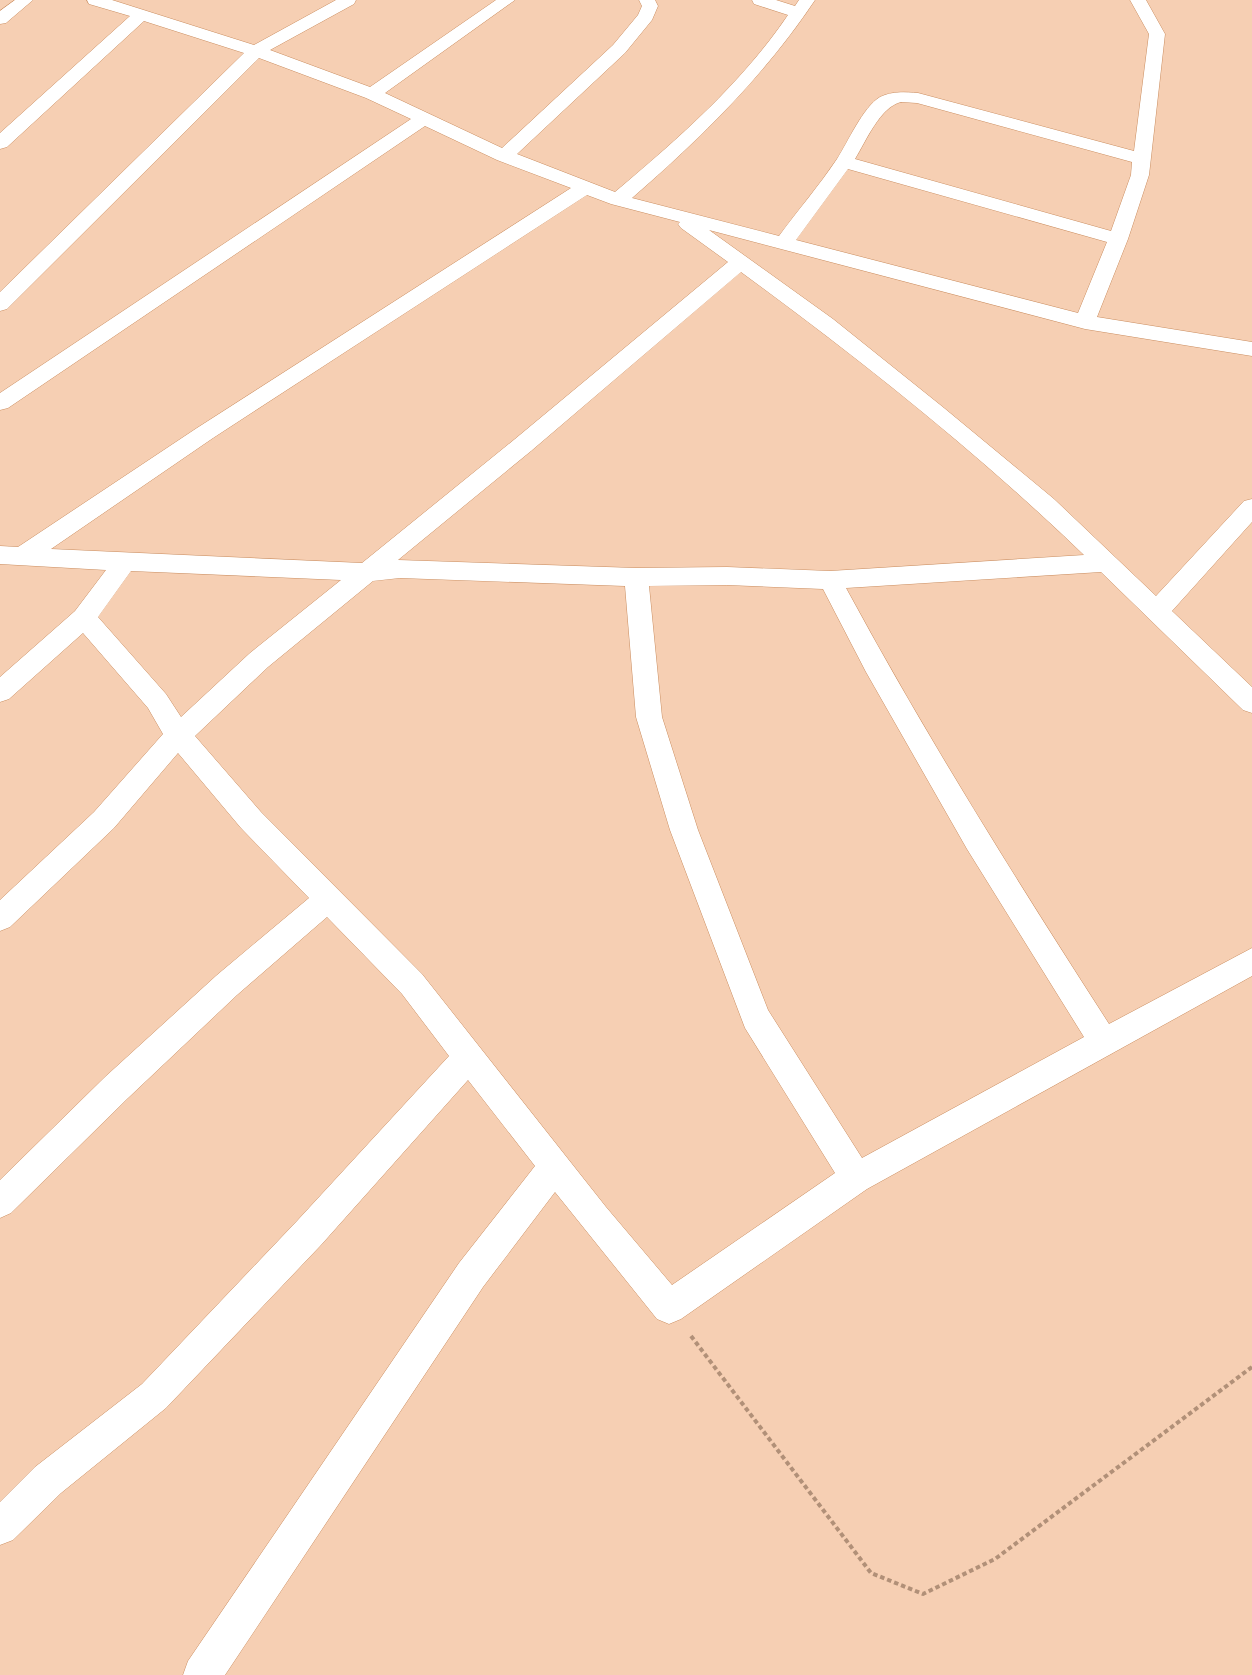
<svg xmlns="http://www.w3.org/2000/svg" width="1252" height="1675" font-family="'Zilla Slab',serif">
<rect width="100%" height="100%" fill="#f6cfb3"/>
<g fill="none" stroke-linecap="round" stroke-linejoin="round">
<defs>
<path id="minor" d="M15,0H33L6,23L0,24V11Z
M87,0H112L254,45L336,0H356L354,4L270,50L370,87L496,0H515L385,93L502,148L613,45L638,15L642,6L639,0H655L658,6L652,20L625,53L517,154L615,192C678,139 742,83 788,15L754,4L752,0H776L795,6L799,0H815C765,75 701,138 632,198L779,236C798,210 819,186 837,159C848,142 863,107 880,97C892,91 906,92 918,93L1134,151L1149,34L1130,0H1146L1165,34L1149,175L1128,239L1097,317L1252,342V356L1085,329L709,230L833,319L944,408L1054,499L1156,596L1244,501L1252,499V522L1172,611L1252,687V713L1243,710L1101,572L846,588C927,738 1017,881 1109,1024L1252,948V976L867,1189L681,1319L669,1324L657,1319L555,1192L483,1287L225,1675H183L188,1661L459,1263L535,1166L468,1080L321,1245L166,1408L61,1493L13,1540L0,1545V1502L35,1467L142,1384L297,1221L449,1056L402,994L327,917L237,995L127,1099L11,1213L0,1218V1180L105,1077L217,975L309,898L241,828L178,753L114,828L10,927L0,931V900L94,812L163,734L148,708L83,633L9,699L0,702V677L75,611L106,570L0,564V546L18,547L197,428L571,188L497,160L425,126L8,408L0,410V393L411,119L366,98L259,58L7,309L0,311V292L244,53L144,21L7,147L0,149V133L130,16L89,4ZM901,102L917,103L1132,162L1131,175L1111,231L855,159C866,141 880,107 901,102ZM848,169L1107,242L1078,313L796,240ZM587,195L611,204L680,222L678,224L681,228L728,262L515,439L362,563L51,549L213,438ZM741,272C860,359 977,452 1084,555L830,571L727,567L636,568L398,560L531,451ZM131,571L341,580L250,653L181,717L166,694L98,617ZM400,578L625,586L636,717L670,830L745,1028L835,1173L672,1285L606,1207L422,974L261,812L195,736L268,667L373,581ZM727,585L823,589L866,672L967,849L1084,1037L862,1158L768,1010L698,830L662,717L649,586Z"/>
</defs>
<use href="#minor" stroke="#ca8d5f" stroke-width="1"/>
<path stroke="#b19078" stroke-width="4" stroke-dasharray="4.5 3" stroke-linecap="butt" d="M691,1336L871,1573L923,1594L995,1559L1252,1367"/>
<use href="#minor" fill="#fff" fill-rule="evenodd"/>
</g>
</svg>
